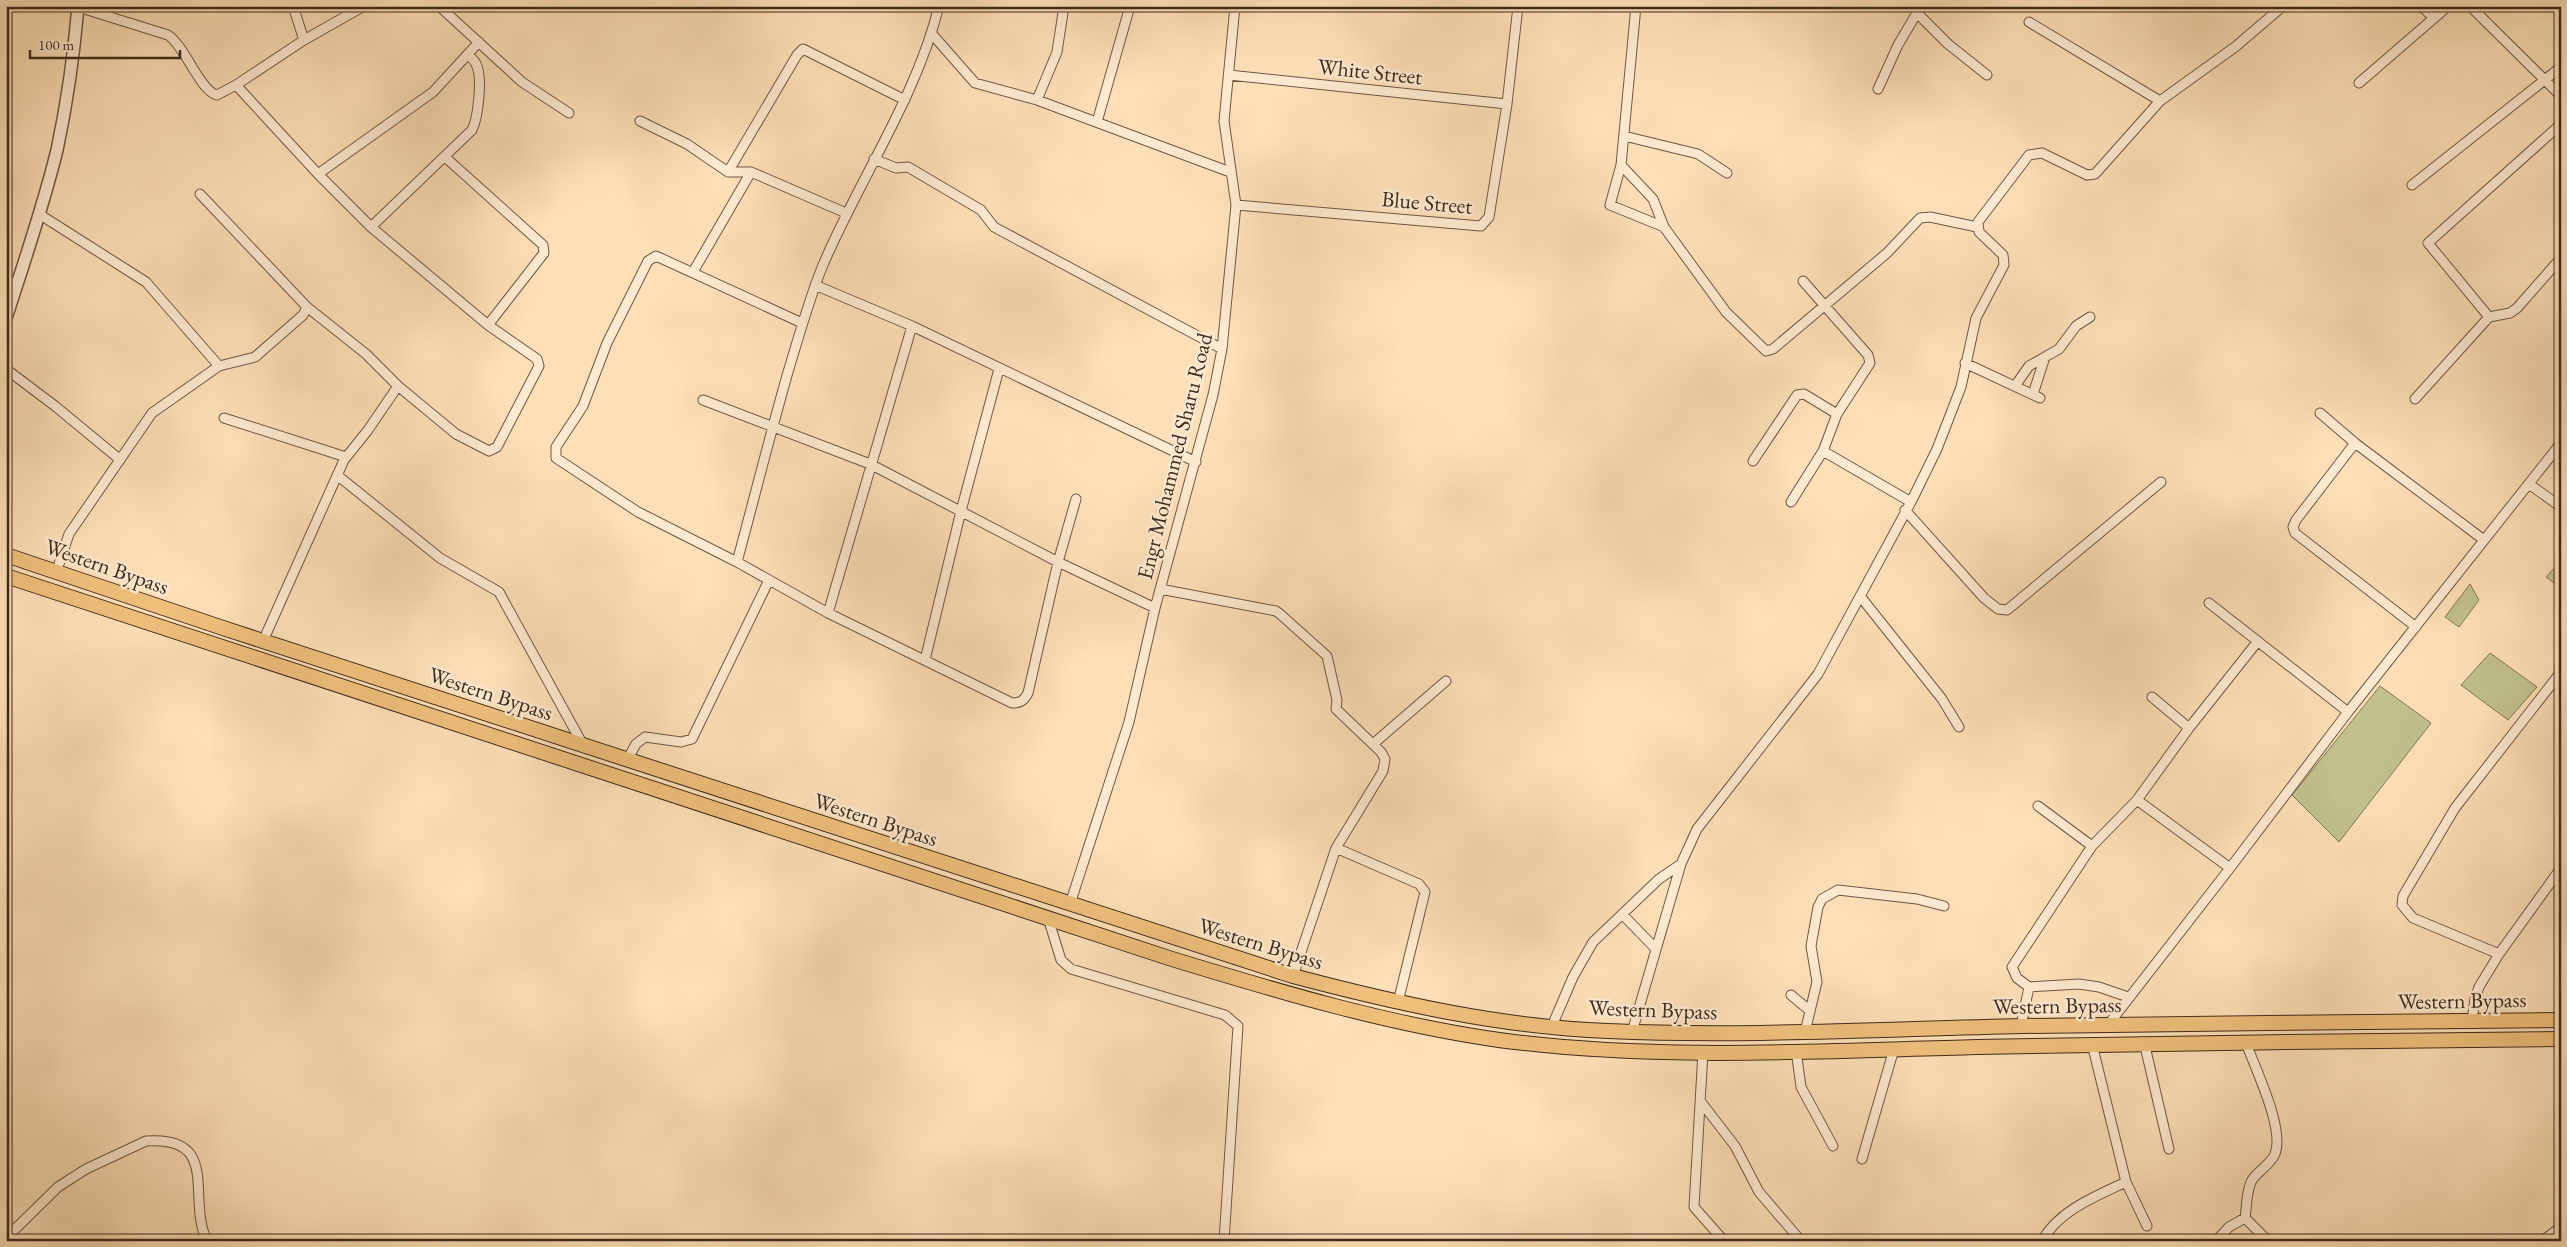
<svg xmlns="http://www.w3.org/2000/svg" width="2567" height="1247" font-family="'EB Garamond',serif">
<rect width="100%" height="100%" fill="#fedfb7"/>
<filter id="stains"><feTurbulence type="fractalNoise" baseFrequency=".004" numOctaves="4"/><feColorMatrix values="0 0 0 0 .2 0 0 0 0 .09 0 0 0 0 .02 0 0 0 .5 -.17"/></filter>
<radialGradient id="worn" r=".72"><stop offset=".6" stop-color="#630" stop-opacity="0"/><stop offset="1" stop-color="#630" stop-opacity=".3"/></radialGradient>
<path fill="#c1c18d" stroke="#807655" d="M2561,561V588L2546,577Z
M2470,584L2479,600L2459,627L2445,617Z
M2490,653L2537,687L2508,720L2461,685Z
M2380,686L2431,723L2339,842L2292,795Z"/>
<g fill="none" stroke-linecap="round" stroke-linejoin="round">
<defs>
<path id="minor" d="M293,6L304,40
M439,6L522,82L569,113
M1636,6L1621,165L1610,205L1664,227
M2421,6L2434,18
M2470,6L2561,96
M78,7L168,35C185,46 200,91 217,95L236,85L304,40L364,6
M1917,13L1948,44L1987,75
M2029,22L2160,101
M932,34L975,83L1037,100L1230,172
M1229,75L1507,104
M2359,83L2448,6
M1878,89L1898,45L1921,6
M1037,100L1057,52L1064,6
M640,121L687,144L728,172H751L846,213
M1097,122L1130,6
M1624,136L1698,154L1727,173
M445,157L543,245L544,253L488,325
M874,159L896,168L908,167L981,210L994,227L1222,349
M1621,165L1653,199L1664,227L1726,312L1766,351L1773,349L1887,253L1920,218L1930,217L1977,227
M728,172L797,55L803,49L905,100
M318,174L433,92L479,42
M2412,185L2561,67
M200,194L307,307L366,354L398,386L456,434L489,451L497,447L539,366L537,359L488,325L371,227L318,174L236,85
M1236,205L1481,226L1489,217L1507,104L1518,6
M39,214L146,282L219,366
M371,227L472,130C478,118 483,77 476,64C475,61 471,58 469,55
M693,272L751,172
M815,285L912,326L1196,462
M2489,317L2428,243L2561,124
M802,323L656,256L648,261L607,343L583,406L556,447V458L638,512L737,562L828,613L1012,703C1020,703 1024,701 1028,693L1058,562L1076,499
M1965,363L2040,398
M6,369L55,406L118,458
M2015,386L2029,366L2059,349L2076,326L2090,317
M2033,394L2045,357
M2415,399L2489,317L2510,313L2517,308L2561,258
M703,400L870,464L1058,562L1155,608
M2320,413L2355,443
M224,418L346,457
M1823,451L1911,502
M1753,461L1797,395L1804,394L1837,414
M337,475L440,558L499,592L583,745
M2529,484L2561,507
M1791,502L1823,451L1837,414L1870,363L1868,355L1803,281
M1905,510L1984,598L1998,609L2007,610L2161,482
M737,562C754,499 770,435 788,372C799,336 809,299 823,265C860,178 916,98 939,6
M57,570L69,534L152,413L219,366L255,357L303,315L307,307
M1160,589L1276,611L1280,614L1327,656L1337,700L1336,709L1381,752L1385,759L1383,771L1336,848L1293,976
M1860,596L1942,699L1959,727
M2209,603L2348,712
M828,613L912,326
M2416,627L2295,533L2293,527L2296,520L2355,443L2484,540
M263,641L344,460L368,430L398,386
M925,660L961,511L999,369
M2189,728L2258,641
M1373,744L1446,681
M627,760L636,744L645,737L681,742L692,739L769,580
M2137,800L2230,868
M2038,806L2092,846
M1336,848L1419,884L1425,892L1398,1002
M1070,904L1129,722L1155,608L1213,395L1222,349L1236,205L1224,121L1235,6
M1622,914L1656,949
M1048,918L1061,960L1071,969L1225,1015L1238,1026L1224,1241
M2499,954L2413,918L2402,905L2403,896L2455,808L2561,672
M1791,995L1809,1010
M2128,997L2099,987L2079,984L2029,987L2017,978L2012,967L2092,846L2137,800L2189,728L2152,697
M2472,1021L2475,999L2479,987L2499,954L2561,868
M2108,1025L2230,868L2348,712L2561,443
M1552,1026L1573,977L1593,942L1659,879L1681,864
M2021,1026L2029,987
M1632,1032L1681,864L1697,829L1818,674L1911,502L1937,449L1961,387L1976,318L2004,265L2003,255L1979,232L1978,222L2029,155L2042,153L2087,175L2095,174L2160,101L2235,47L2283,6
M1805,1032L1817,982L1811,946L1818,907L1822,899L1838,890L1917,899L1944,906
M2144,1042L2169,1149
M2092,1044L2126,1182L2147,1226
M1796,1050L1801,1087L1833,1146
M1703,1052L1694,1207L1724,1241
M1701,1102L1735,1146L1759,1192L1801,1241
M1862,1159L1894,1049
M2245,1218L2268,1241
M6,1238L58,1187L86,1169L146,1141C222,1136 186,1198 207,1241
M2042,1241C2058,1211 2096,1196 2126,1182
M2216,1241L2229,1227L2245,1218C2247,1206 2246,1191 2252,1180C2258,1171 2271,1164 2275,1154C2285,1129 2255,1068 2246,1043
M2542,1241L2561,1227"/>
<path id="tertiary" d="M6,318C24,263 43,207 57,150C67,103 74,54 78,6"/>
<path id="primary" d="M6,555L226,629L1293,976C1395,1003 1501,1027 1608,1031C1746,1037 1885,1029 2023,1026C2202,1023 2382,1022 2561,1020
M6,576L1172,959C1280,992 1387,1024 1499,1040C1657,1061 1819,1051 1977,1047C2172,1043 2366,1041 2561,1039"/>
</defs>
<use href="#minor" stroke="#6f5744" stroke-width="11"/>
<use href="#tertiary" stroke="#6f5744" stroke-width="14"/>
<use href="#primary" stroke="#3f2a1d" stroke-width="16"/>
<use href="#minor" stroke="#feead0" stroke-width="9"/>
<use href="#tertiary" stroke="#feead0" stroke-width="11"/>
<use href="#primary" stroke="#efc07c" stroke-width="14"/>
</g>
<g text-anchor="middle" stroke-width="5" stroke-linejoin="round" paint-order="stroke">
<g font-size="22" fill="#3f2a1d" stroke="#feead0">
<text transform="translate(1370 71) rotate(6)" y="8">White Street</text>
<text transform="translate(1427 202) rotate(5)" y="8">Blue Street</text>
<text transform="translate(1174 456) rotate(-76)" y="8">Engr Mohammed Sharu Road</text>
<text transform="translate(107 566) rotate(19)" y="8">Western Bypass</text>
<text transform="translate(491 693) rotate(18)" y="8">Western Bypass</text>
<text transform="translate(876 819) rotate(18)" y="8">Western Bypass</text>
<text transform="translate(1261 943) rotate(17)" y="8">Western Bypass</text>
<text transform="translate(2462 1000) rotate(-1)" y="8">Western Bypass</text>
<text transform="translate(2057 1005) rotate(-1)" y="8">Western Bypass</text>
<text transform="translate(1653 1009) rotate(2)" y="8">Western Bypass</text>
</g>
</g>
<rect width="2567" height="1247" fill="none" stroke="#fedfb7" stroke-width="25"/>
<rect x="8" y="8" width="2552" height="1232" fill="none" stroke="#3f2a1d" stroke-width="2.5"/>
<rect x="12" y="12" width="2542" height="1222" fill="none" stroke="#3f2a1d"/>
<path d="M30 50v8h150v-8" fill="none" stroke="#3f2a1d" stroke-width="2.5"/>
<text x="38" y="50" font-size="15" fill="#3f2a1d" stroke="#feead0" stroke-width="4" paint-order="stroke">100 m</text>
<rect width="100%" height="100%" filter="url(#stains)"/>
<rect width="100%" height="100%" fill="url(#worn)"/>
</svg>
